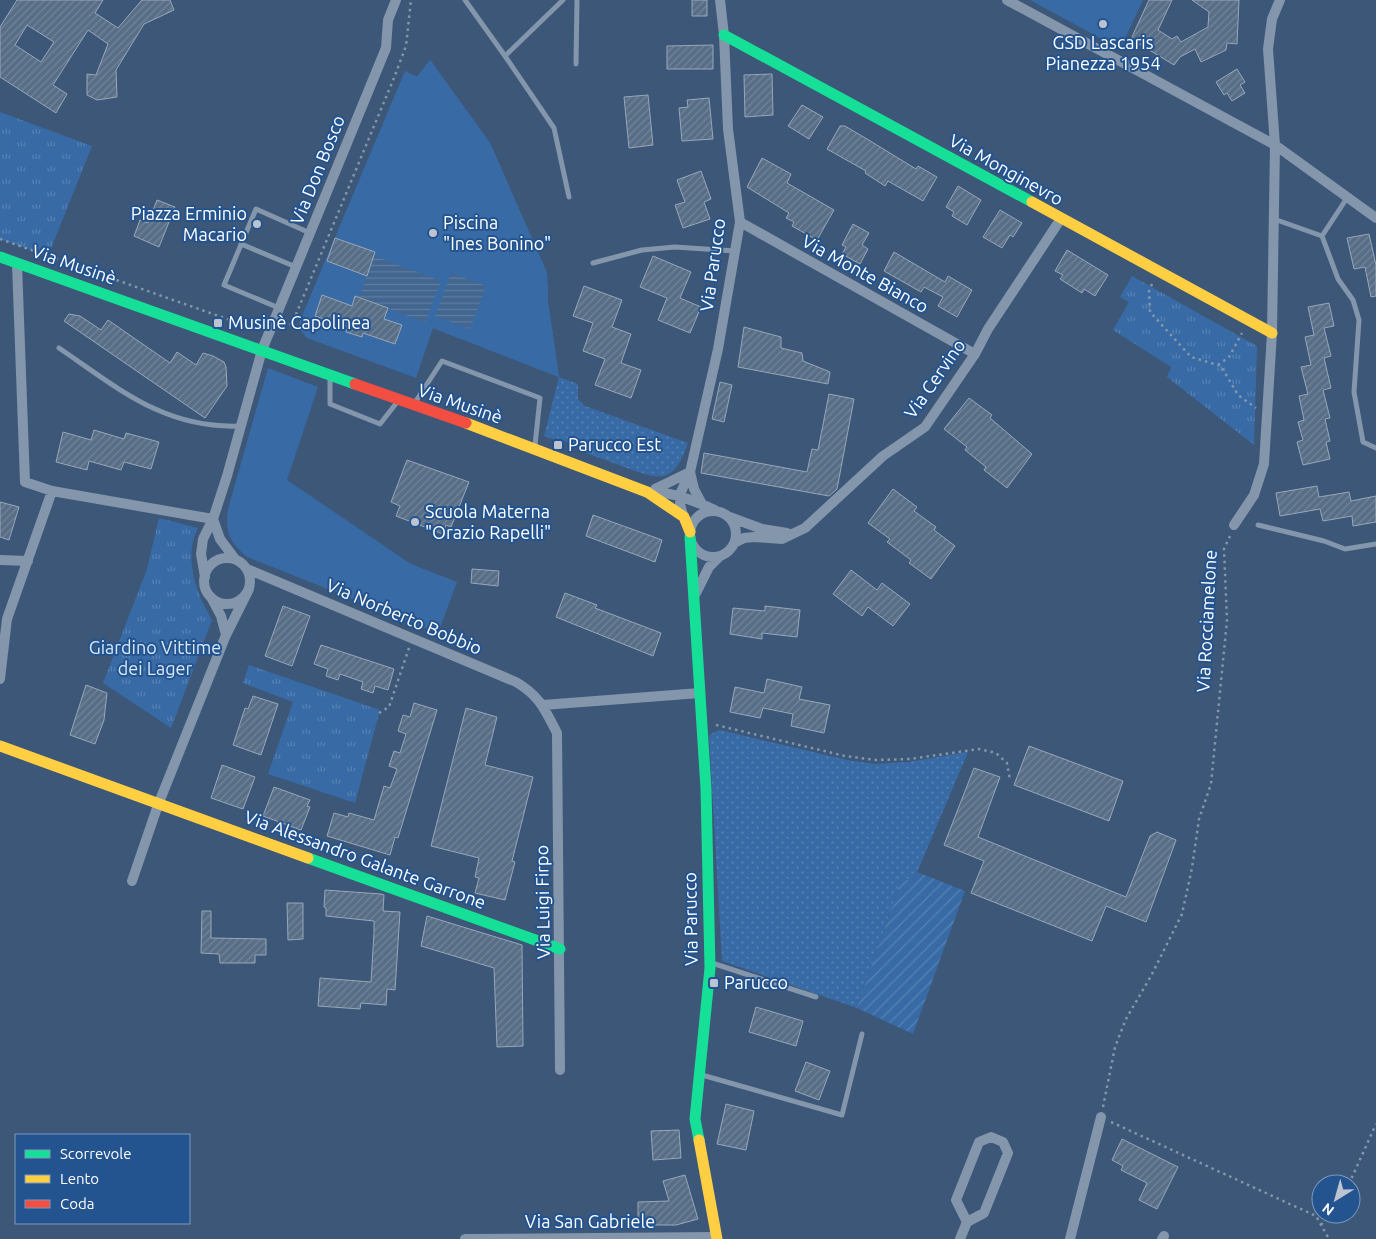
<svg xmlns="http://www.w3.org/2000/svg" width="1376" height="1239" font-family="Ubuntu,sans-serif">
<defs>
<pattern id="grass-dots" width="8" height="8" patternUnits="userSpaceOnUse" patternTransform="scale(1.25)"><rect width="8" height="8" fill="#386ba6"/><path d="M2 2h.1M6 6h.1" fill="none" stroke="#5681b3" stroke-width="1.8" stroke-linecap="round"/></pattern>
<pattern id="park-tufts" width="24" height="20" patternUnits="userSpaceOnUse" patternTransform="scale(1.25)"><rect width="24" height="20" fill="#386ba6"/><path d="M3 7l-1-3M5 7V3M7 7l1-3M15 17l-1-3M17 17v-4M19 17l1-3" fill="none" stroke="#5681b3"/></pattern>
<pattern id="garden-furrows" width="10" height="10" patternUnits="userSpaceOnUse" patternTransform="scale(1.25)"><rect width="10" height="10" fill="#386ba6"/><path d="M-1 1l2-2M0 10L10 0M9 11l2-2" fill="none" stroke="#5681b3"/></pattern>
<pattern id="water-rules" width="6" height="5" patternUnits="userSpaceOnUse" patternTransform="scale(1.25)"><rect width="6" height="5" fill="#42668f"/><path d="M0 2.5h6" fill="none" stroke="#5e7da0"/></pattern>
<pattern id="building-hatch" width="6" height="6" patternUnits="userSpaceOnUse" patternTransform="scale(1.25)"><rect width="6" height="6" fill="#586e87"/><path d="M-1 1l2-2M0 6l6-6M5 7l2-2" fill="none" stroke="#718499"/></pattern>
</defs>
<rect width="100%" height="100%" fill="#3c5778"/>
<path fill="url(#grass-dots)" d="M430,60L490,143L547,273L548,302L559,377L578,384V399L585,406L688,443C674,483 662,481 627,468C611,462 595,456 580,451V447L556,438L555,440L544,436L559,377L433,328L405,71L417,77Z
M720,730L847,760L875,764L908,762L968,752L913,882L902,878L857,1008L722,961L709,736L712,733Z"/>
<path fill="url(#park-tufts)" d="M0,112L92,146L48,256L0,239Z
M1132,276L1257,346L1254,445L1167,377L1171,367L1113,330L1129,302L1120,297Z
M159,518L198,528C183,558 196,593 212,620L171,728L103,683L147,569Z
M249,665L380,710L355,803L268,774L293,702L243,683Z"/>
<path fill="url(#garden-furrows)" d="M917,872L965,891L913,1034L857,1008L902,878L913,882Z"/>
<path fill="#386ba6" d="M1030,0H1143L1120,49Z
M430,60L490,143L547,273L548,302L559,377L433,328L416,378L307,338L300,330L299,323L405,71L417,77Z
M268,368L318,387L287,480L411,564L457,582L438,633L247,557C229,541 225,533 228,509Z"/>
<path fill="url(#water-rules)" d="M374,256L441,281L425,322L359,298Z
M451,273L486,286L470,329L435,316Z"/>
<path fill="url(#building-hatch)" stroke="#98a7b9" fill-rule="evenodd" d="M17,0H103L95,13L118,28L142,0H170L174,10L144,24L116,70L117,97L97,100L87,95V74L96,75L108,44L88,30L53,85L67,94L56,113L0,77V27ZM27,25L54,42L41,62L15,45Z
M692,0H707V16H692Z
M1149,0H1172L1158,30L1172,39L1177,36L1181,42L1208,27L1209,12L1192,0H1239L1237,44L1227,43L1226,50L1201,62L1195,49L1180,57L1174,65L1131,39Z
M713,45V69H667V46Z
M1237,69L1245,82L1240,85L1245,93L1232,101L1227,93L1224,95L1216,82Z
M772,74L773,115L745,117L744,75Z
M648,95L653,145L629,148L624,97Z
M709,98L713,139L682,141L679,108L688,107L687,100Z
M802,105L823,117L809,139L788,126Z
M840,126H845L867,139L916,169L918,166L937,177L923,201L888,181L885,186L865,173L866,171L827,149Z
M762,158L791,174L787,183L834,210L817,240L792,226L794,222L786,218L789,213L747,187Z
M701,171L711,199L704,202L710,219L683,228L675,205L685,202L677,180Z
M958,186L981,200L967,225L952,216L954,212L946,207Z
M157,200L175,207L159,247L134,236L140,220L148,223Z
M1000,210L1022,223L1013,237L1010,235L1002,248L983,237Z
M853,224L869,233L862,245L868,249L860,264L842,254L846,247L842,245Z
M1369,234L1376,265V296L1371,297L1365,267L1354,269L1347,238Z
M335,238L375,252L367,276L327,261Z
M1067,250L1108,275L1095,296L1084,289L1082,293L1060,279L1063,275L1055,271Z
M894,252L945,282L948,276L972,290L957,317L938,306L943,297L924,287L921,292L884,271Z
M653,256L691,272L680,298L701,307L690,333L658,320L667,298L640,287Z
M584,286L622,300L612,327L631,334L621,363L641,370L631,398L595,385L605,359L583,351L593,323L573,316Z
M322,295L352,306L355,296L388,308L384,319L402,325L395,344L363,333L362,337L346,332L348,327L315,316Z
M1329,303L1334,326L1324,328L1331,356L1324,358L1331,388L1323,390L1330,418L1325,419L1330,441L1326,442L1330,459L1303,465L1297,442L1303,440L1298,422L1304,420L1299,396L1308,394L1301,367L1311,365L1305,337L1314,335L1308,307Z
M69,314L80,316L101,330L108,320L170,363L177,352L196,365L203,353L213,356L224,362L226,367L227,386L205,418L64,321Z
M744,327L781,337V348L802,353L803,361L830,372L828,384L738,367Z
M720,382L732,385L724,422L712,419Z
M829,394L854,399L837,489L829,496L701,473L704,453L807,472L812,449L818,450Z
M969,398L992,415L990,418L1032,454L1007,488L984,470L986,467L965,450L967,447L944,429Z
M94,430L124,439L126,433L159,442L151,469L124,462L121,470L89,461L87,470L56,462L63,432L91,440Z
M407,460L469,482L451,527L446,525L443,534L396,516L400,506L391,502Z
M1317,486L1319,497L1349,492L1351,501L1376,496V522L1353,526L1352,516L1323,521L1320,509L1280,516L1276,493Z
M893,489L917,507L914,511L936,527L934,530L955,546L931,579L909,563L911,560L887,542L890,539L868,523Z
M0,502L19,507L9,540L0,537Z
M593,515L662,540L655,562L586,536Z
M472,569L499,571L498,586L471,583Z
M851,570L877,590L882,583L910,604L893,626L868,607L862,616L833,594Z
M565,593L597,605L595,608L661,633L653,656L556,617Z
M283,606L310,616L292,666L265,656Z
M765,606L800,610L797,637L762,633V639L730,634L733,608L765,611Z
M321,645L394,669L388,690L375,686L373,693L361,689L363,682L340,674L338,680L326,676L328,669L314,664Z
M767,679L802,687L799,699L830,705L824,733L791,726L793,714L763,708L760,718L730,712L735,687L764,693Z
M86,685L107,693L104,720L95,744L70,735Z
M253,696L278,704L261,755L233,745L245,708L248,709Z
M414,703L437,710L398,838L395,837L390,855L327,836L334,813L348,817L349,813L374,820L384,786L390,788L397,769L389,766L394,751L400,753L406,734L398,731L403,715L410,717Z
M466,708L497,717L485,765L533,777L512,861L515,862L505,900L475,893L479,878L475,877L479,858L431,846Z
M1029,746L1123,781L1109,821L1014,785Z
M222,765L255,777L243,809L211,798Z
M974,768L1000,777L978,837L1126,897L1150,836L1157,832L1176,840L1146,922L1106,906L1092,941L971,893L984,861L944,845Z
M274,787L310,800L307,806L310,807L301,830L263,816Z
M325,890L381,894L384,895L383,911L400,912L395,990L387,989L386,1005L361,1003L360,1009L318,1006L320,978L371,982L374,933V921L326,916V908L324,907Z
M287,903H303V939L288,940Z
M202,911H211V938L266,939V955H255V963H220L219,954L201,953Z
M427,916L522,945L523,1046L497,1047L494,968L421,946Z
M756,1007L803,1021L796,1046L749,1032Z
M806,1062L830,1071L819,1100L795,1091Z
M726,1104L754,1111L746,1150L717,1144Z
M679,1130L681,1158L653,1160L651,1131Z
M1122,1139L1178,1167L1157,1209L1139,1200L1147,1183L1121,1170L1123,1166L1112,1160Z
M685,1175L698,1219L676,1225H638V1202L669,1201L663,1181Z"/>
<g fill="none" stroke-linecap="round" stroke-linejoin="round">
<path stroke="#8396ab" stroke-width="2.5" stroke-dasharray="2.5 4" stroke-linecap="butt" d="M0,239L247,326L261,321
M1152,284L1149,291L1150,312L1191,357L1221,366L1238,395L1256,408
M283,326L292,324L394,78L406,46L411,0
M1218,365L1229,357L1242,333
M379,713L389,707L409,648
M716,725L845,756L876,760L910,759L979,749L996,753L1007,763L1010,780
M1103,1107L1115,1047L1126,1019L1151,976L1182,914L1192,868L1199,819L1211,784L1227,620L1224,549L1230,536
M1111,1122L1316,1216L1329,1239
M1349,1184L1376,1124
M1321,1225L1329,1214"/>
<path stroke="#8396ab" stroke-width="5" d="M465,0L505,56L563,0
M505,56L554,128L569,197
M576,64L577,0
M1347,198L1322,236L1338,279L1353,300L1359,320L1354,392L1363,442L1376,448
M1274,219L1322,236
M241,244L296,267
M593,263L642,250L675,247L735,251
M279,308L224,285L256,209L310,233
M59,348C118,388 164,429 240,426
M330,377V404L380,424L398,401
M414,404L442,361L540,398L535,445
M1258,525L1324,541L1345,549L1376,544
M712,963L816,997
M702,1075L842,1115L862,1034"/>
<path stroke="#8396ab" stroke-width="10" d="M1007,0L1275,145L1376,218
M740,222L975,354
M17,264L25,482L52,491L213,519
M690,472L694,489L702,504
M655,489L690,472
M649,492C674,492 692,500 715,510
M690 534a23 23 0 1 1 46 0a23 23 0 1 1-46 0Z
M683,515L680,504L681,492L690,472L718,349L740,222L728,129L724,35L720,0
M727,516L762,529L787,533
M213,519L220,539L235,559
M1234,525L1254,495L1264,464L1272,333L1275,145L1268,49L1272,19L1280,0
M734,543L744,538L754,537L782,539L805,528L883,456L925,427L975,354L988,329L1060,220
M204 581a23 23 0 1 1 46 0a23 23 0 1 1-46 0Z
M0,560L28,561
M247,569L516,682C540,696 545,710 557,733L560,1070
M205,577L201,554L203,539L213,519L227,476L262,350L386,48L388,20L396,0
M696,593L709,567L719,557
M211,597L221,616L226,635
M0,679L7,619L52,491
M543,705L700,693
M132,881L158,805L226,635L249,589
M465,1239L716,1237
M960,1239L967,1222L984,1213L1008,1153L1003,1142L991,1137L979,1142L956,1200L967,1222
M1070,1239L1101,1117
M1162,1239L1164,1236"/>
<path stroke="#16e098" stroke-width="11" d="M724,35L1032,202
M0,257L355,384
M690,537L706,789L710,968L695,1119L699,1140
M308,858L560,949"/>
<path stroke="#ffcf43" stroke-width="11" d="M1032,202L1272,333
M466,423L647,492L684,517L690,532
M0,746L308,858
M699,1140L717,1239"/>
<path stroke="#f24e42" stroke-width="11" d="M355,384L466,423"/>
</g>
<g fill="#bbc4d0" stroke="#235490" stroke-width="2">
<circle cx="1103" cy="24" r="5"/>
<circle cx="257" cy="224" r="5"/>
<circle cx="433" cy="233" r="5"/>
<rect x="213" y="318" width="10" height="10" rx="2.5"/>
<rect x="553" y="440" width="10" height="10" rx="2.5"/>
<circle cx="415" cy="522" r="5"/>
<rect x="709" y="978" width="10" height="10" rx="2.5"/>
</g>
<g text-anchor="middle" stroke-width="4" stroke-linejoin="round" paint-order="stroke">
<g font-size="18" fill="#fff" stroke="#235490" text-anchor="start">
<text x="1103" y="49" text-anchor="middle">GSD Lascaris<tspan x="1103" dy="21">Pianezza 1954</tspan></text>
<text x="247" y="220" text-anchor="end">Piazza Erminio<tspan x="247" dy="21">Macario</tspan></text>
<text x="443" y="229">Piscina<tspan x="443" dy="21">"Ines Bonino"</tspan></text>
<text x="228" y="329">Musinè Capolinea</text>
<text x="568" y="451">Parucco Est</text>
<text x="425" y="518">Scuola Materna<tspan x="425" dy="21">"Orazio Rapelli"</tspan></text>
<text x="724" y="989">Parucco</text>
</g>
<g font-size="18" fill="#fff" stroke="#235490">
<text transform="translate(318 170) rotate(-68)" y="6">Via Don Bosco</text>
<text transform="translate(1006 170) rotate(29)" y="6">Via Monginevro</text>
<text transform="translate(74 265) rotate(19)" y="6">Via Musinè</text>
<text transform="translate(713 265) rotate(-82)" y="6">Via Parucco</text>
<text transform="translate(865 274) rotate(29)" y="6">Via Monte Bianco</text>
<text transform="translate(935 379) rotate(-55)" y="6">Via Cervino</text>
<text transform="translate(460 404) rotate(19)" y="6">Via Musinè</text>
<text transform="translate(404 617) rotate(23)" y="6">Via Norberto Bobbio</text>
<text transform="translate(1207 621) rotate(-87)" y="6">Via Rocciamelone</text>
<text transform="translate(365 860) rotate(20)" y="6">Via Alessandro Galante Garrone</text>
<text transform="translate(543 902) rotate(-91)" y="6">Via Luigi Firpo</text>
<text transform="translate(691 919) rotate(-91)" y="6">Via Parucco</text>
<text x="590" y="1228">Via San Gabriele</text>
</g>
<g font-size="18" fill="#d8e8f9" stroke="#235490">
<text x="155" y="654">Giardino Vittime<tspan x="155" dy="21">dei Lager</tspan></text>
</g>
</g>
<rect x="15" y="1134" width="175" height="90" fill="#235490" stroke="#7b98bc"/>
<rect x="25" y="1150" width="25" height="8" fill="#16e098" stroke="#7b98bc"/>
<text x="60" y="1159" font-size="15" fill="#ffffff">Scorrevole</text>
<rect x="25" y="1175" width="25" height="8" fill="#ffcf43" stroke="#7b98bc"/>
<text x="60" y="1184" font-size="15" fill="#ffffff">Lento</text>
<rect x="25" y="1200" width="25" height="8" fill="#f24e42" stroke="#7b98bc"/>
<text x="60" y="1209" font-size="15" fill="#ffffff">Coda</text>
<g transform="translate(1336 1199) rotate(217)"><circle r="24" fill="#235490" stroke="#7b98bc"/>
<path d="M0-4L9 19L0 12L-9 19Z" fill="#bbc4d0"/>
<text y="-8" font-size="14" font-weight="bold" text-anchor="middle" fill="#ffffff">N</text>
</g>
</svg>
